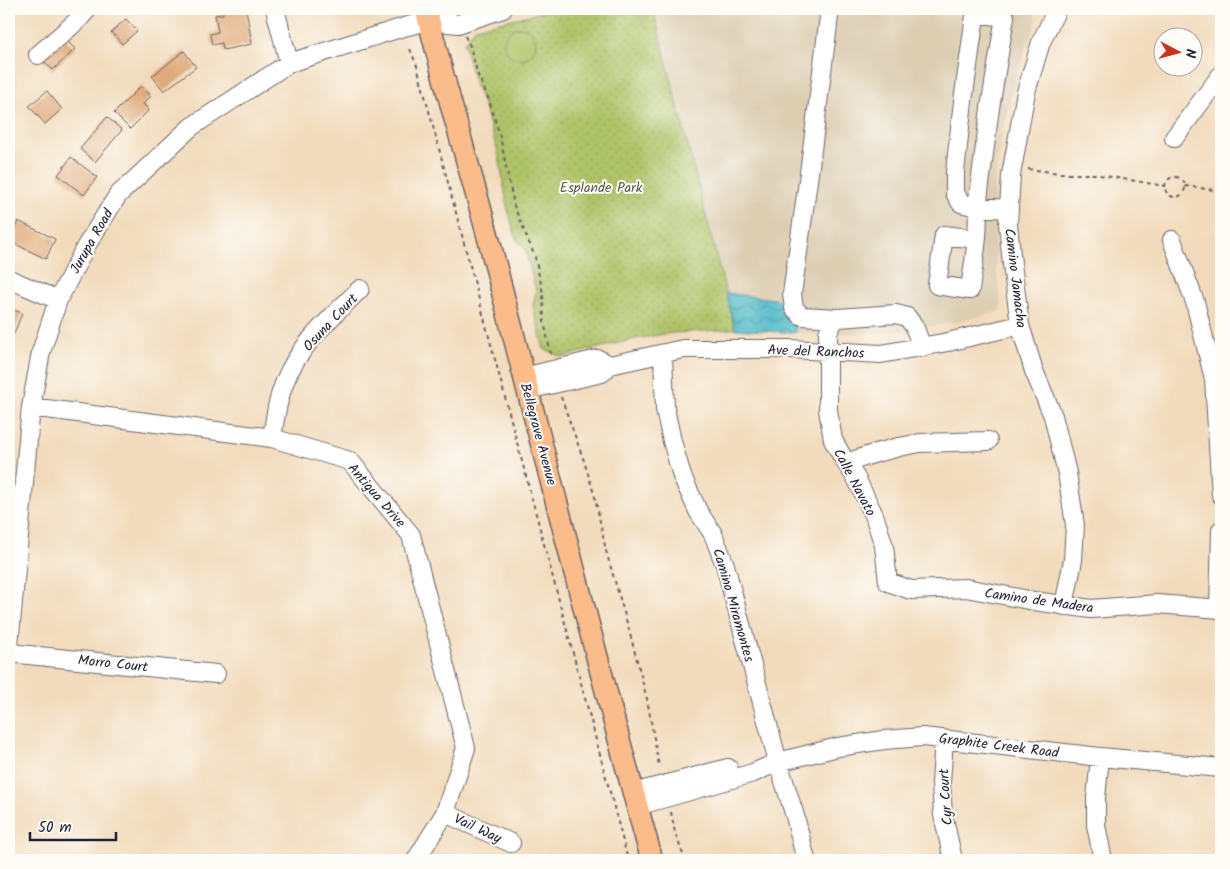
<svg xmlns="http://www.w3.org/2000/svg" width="1230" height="869" font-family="Kalam,sans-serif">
<defs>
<pattern id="grass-dots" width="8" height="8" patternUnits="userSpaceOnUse" patternTransform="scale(1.25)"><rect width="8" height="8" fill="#afc368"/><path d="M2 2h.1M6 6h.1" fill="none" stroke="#96a75b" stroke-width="1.8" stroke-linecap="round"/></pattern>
<pattern id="water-waves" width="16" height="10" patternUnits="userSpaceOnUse" patternTransform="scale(1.25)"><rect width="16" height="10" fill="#4bb8c7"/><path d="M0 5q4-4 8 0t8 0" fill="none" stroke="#3e95a3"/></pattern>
</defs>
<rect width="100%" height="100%" fill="#fdfcf7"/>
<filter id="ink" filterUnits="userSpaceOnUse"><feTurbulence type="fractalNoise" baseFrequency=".02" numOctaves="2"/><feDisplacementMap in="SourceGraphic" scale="10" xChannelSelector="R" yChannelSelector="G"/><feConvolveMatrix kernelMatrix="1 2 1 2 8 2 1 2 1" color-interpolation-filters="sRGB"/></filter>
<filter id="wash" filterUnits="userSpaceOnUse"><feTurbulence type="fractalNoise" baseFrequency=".0096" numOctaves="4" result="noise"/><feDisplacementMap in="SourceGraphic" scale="20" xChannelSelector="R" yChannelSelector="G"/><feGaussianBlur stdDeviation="1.12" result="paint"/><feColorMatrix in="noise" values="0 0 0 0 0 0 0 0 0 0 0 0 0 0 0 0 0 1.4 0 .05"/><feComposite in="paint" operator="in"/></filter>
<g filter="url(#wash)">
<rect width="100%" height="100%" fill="#f2dbbc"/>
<path fill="#ddceb2" d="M653,9H1029L1034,11L1037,20L1024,52L1009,102L1001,139L995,177L994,224L997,274L1002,307L999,312L927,328L902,331L854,334L795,333L796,323L788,321L783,312V300L726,293Z"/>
<path fill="url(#grass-dots)" stroke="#687252" d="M554,9H653L735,329L672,333L635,339L562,357L544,349L533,306L536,291L525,249L516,239L507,206L499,156L483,103L474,83L464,43L475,28Z"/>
<path fill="#afc368" stroke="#687252" d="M504 43a16 16 0 1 1 32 0a16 16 0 1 1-32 0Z"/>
<path fill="url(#water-waves)" stroke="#366d81" d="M726,293L783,300V312L788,321L796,323L795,333L735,329Z"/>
<g id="blocks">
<path fill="#e0ab7b" d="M222,9H246L252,44L223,50L222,43L212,45L210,34L218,32L215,15L223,14Z
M312,9H330V10L313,13Z
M126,19L137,31L122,44L111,32Z
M64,38L75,49L53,70L42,60Z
M184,51L196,67L164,91L152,76Z
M141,86L151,96L143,104L149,110L130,129L114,113Z
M47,91L62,109L45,124L29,106Z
M107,117L122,130L95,162L80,149Z
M71,157L97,177L84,195L58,175Z
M18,221L55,239L46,259L9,241Z
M9,308L22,313L14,334L9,331Z"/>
</g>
</g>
<g filter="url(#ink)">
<use href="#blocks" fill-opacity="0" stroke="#6b6368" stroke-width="1"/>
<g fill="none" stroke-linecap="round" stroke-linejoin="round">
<defs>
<path id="minor" d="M275,9L289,63
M830,9L808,181L792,294L794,308L802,316L838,318
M976,9L963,101L955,172V193L961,203L977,207L1009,209
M1057,9L1041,42L1026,92L1011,175L1008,224L1012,264L1020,325L1034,371L1053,416L1067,473L1075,525L1073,560L1064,606
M975,13L1005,17L990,108L977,207C980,232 973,265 970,290L937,285L944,235L976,239
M429,21L458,24L503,9
M38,55L78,20L86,11V9
M1174,138L1221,75
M1172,240L1195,302L1214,379L1221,495
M9,279L58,300
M922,347L914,326L907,317L896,314L838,318L832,324L828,333V410L833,440L846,463L856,478L874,515L884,546L888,582L911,590L966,588L1034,601L1091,609L1157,604L1221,609
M663,354L665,409L672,441L682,476L698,511L713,534L725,565L778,762L795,816L806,860
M524,377L598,359L610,365
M527,390L602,373L610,365L683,349H791L881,354L948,342L1020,325
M31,407L272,438L350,461L411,535L466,748L445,813L416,860
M272,438C275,419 277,400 285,381C299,345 333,316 360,289
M846,463L876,453L899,447L920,443L988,441
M1219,609L1221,530
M9,645L31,407L41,352L58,300L86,246L118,195L191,127L289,63L404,27L429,21L449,9
M9,653L216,674
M944,739L941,783L943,815L952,855
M1100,757L1096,798V825L1103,860
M633,793L728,768
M637,806L753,773L778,762L838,747L884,740L923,737L1100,757L1221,768
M445,813L511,843"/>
<path id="major" d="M426,9C445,89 470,168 491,248C544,452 595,657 652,860"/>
</defs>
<use href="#minor" stroke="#6b6368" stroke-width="20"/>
<use href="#major" stroke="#6b6368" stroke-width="24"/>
<path stroke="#6b6368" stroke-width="2" stroke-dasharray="4 4" stroke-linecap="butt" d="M465,36L470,46L478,75L488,98L500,136L514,206L535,257L543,293L544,322L551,355
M410,49L417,66L628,860
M1028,169L1069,174H1094L1165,186
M1165 187a10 10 0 1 1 20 0a10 10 0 1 1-20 0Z
M1185,186L1221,191
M561,397L584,461L595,497L606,551L628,626L647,699L659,766
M671,812L675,833L685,860"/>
<use href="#minor" stroke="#fff" stroke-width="18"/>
<use href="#major" stroke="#f9bc8a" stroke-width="21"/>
</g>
</g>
<g text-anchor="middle" stroke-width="4" stroke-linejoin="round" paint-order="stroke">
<g font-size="14" fill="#535a4b" stroke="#fdfcf7">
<text x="601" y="192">Esplande Park</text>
</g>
<g font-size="14" fill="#22223b" stroke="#fdfcf7">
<text transform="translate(91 241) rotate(-60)" y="5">Jurupa Road</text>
<text transform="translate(1016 278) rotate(83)" y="5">Camino Jamacha</text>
<text transform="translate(330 322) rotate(-47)" y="5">Osuna Court</text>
<text transform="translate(816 351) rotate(2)" y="5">Ave del Ranchos</text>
<text transform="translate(539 434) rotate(75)" y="5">Bellegrave Avenue</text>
<text transform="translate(855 482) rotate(62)" y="5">Calle Navato</text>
<text transform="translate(377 495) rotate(49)" y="5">Antigua Drive</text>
<text transform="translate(1039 600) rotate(8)" y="5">Camino de Madera</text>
<text transform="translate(734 605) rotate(74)" y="5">Camino Miramontes</text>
<text transform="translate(113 663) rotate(6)" y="5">Morro Court</text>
<text transform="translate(999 745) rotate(7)" y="5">Graphite Creek Road</text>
<text transform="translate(945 797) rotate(-94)" y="5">Cyr Court</text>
<text transform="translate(478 828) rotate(25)" y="5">Vail Way</text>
</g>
</g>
<rect width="1230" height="869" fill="none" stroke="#fdfcf7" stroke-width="30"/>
<g transform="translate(1178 52) rotate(96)"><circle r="24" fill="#fdfcf7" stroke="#a5a5ac"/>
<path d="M0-4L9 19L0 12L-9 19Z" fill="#c8321e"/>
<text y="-8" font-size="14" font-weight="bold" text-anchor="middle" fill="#22223b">N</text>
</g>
<path d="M30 832v8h86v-8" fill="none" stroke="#22223b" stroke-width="2.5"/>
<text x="38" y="832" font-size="15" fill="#22223b" stroke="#fdfcf7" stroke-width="4" paint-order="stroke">50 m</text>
</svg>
